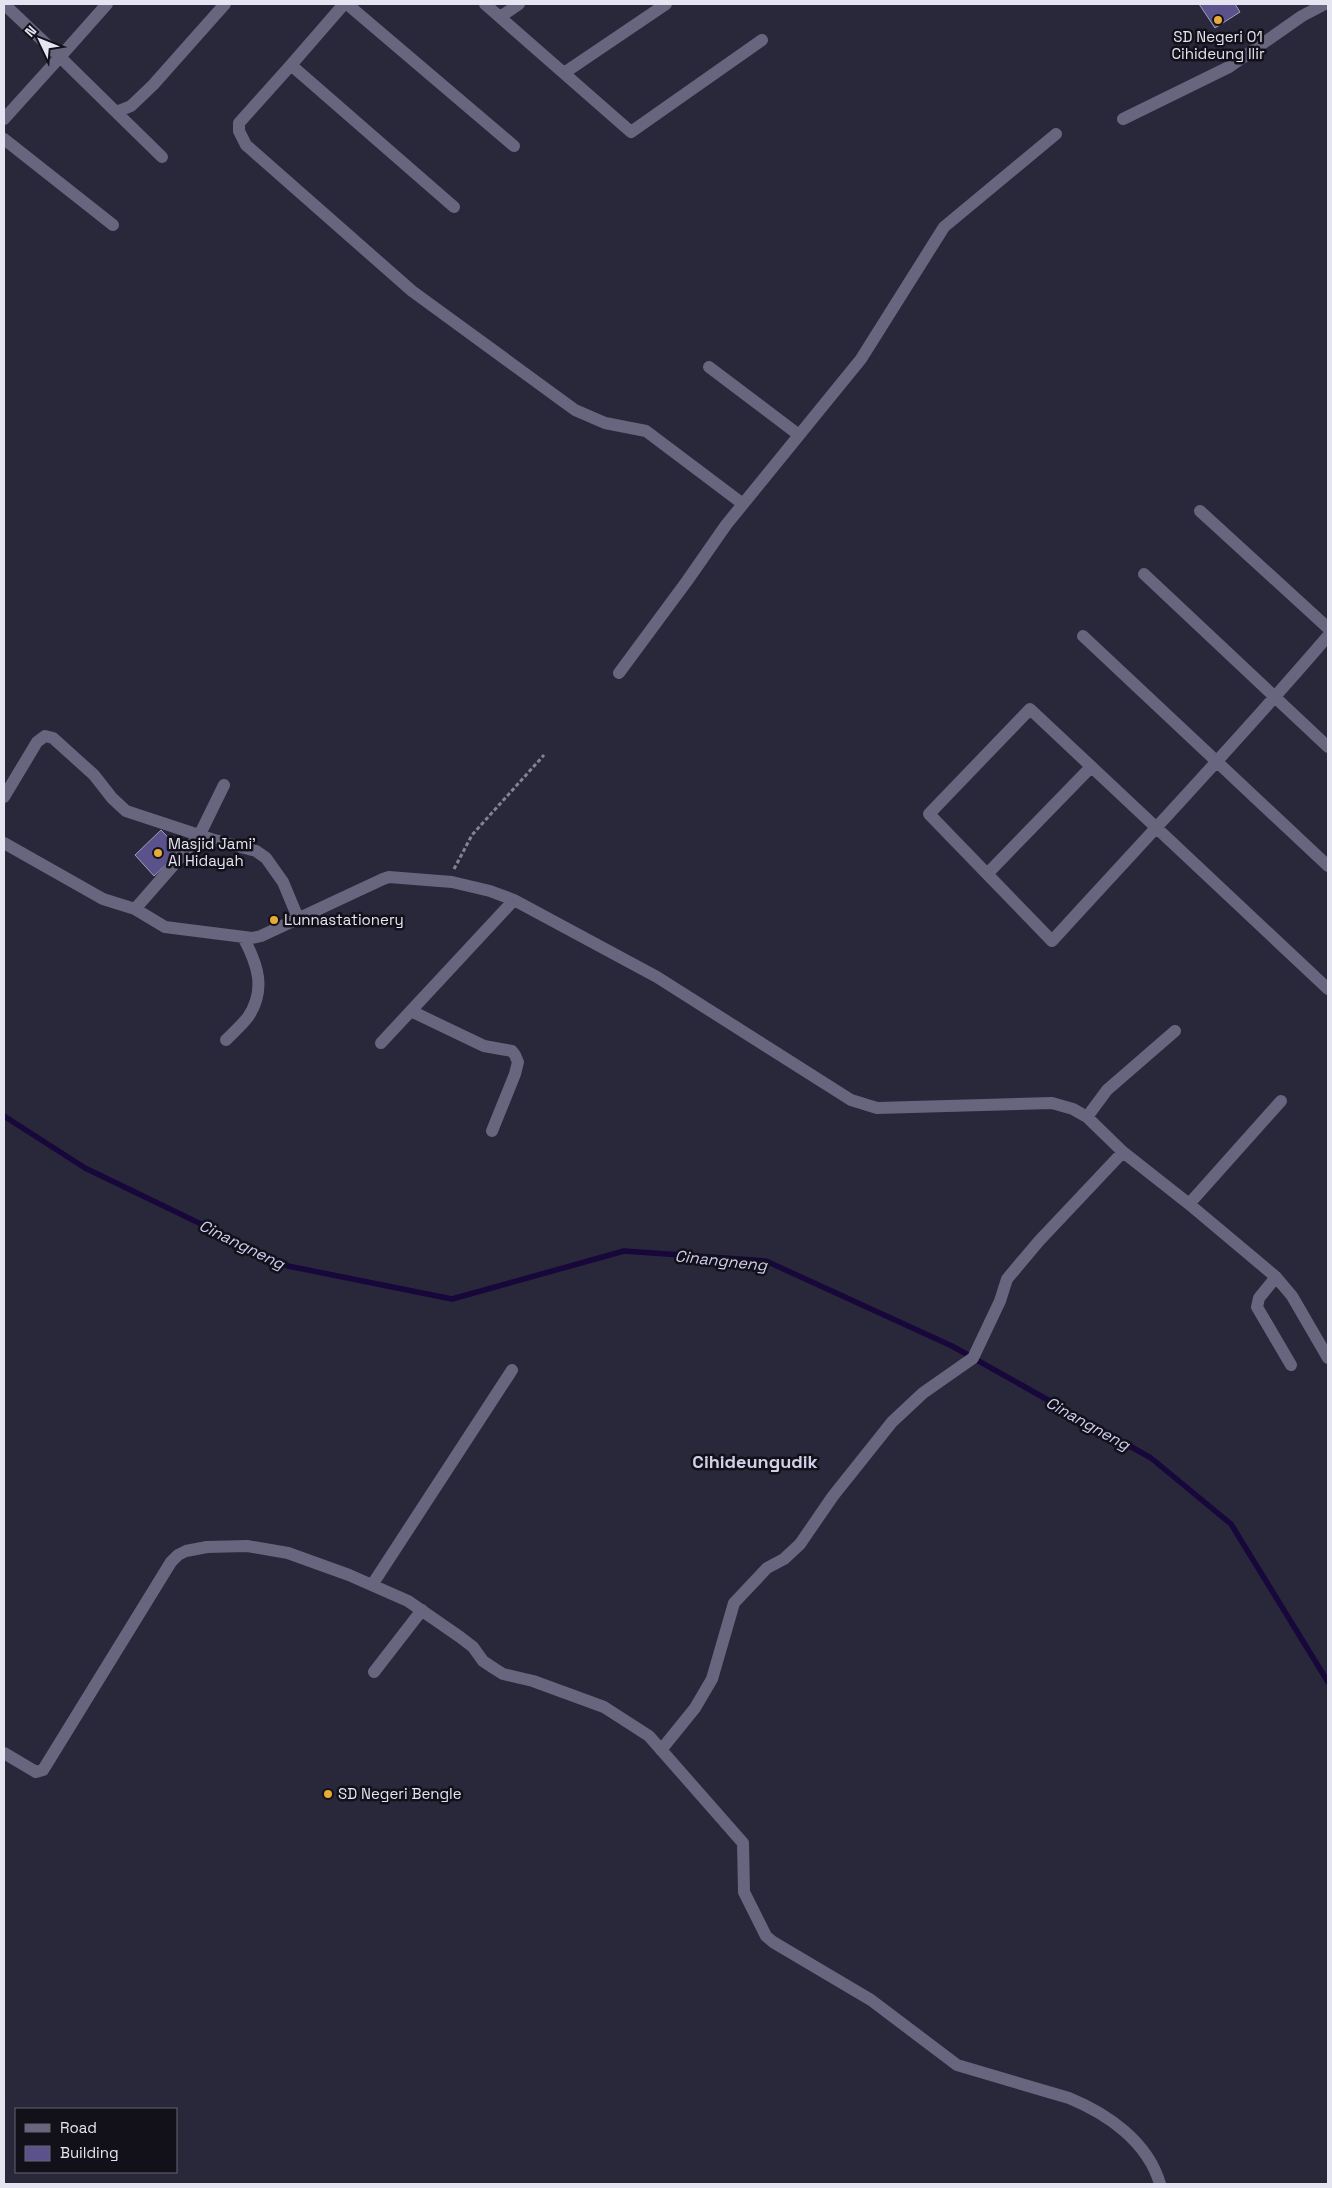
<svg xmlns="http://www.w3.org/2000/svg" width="1332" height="2188" font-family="'Space Grotesk',sans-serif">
<rect width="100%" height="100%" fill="#29273a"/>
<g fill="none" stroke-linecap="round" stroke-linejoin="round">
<path stroke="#17073a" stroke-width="5.5" d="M4,1116L85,1168L288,1266L452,1299L624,1251L766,1261L952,1346L1151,1458L1231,1524L1328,1682"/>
</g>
<path fill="#5b528c" stroke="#a09eb7" d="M1199,4H1235L1240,12L1215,28Z
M161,830L181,851L154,876L135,855Z"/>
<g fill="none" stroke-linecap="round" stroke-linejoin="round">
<path stroke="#848393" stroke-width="3" stroke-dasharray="4 2.5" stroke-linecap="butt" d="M454,869L472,835L544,755"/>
<path stroke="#68657f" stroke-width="12" d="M107,4L60,57L116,112L131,106L153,85L225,4
M344,4L291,65L454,207
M347,4L514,146
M485,4L631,132L762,40
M500,17L519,4
M291,65L239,123V131L246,145L412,291L575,410L605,423L646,431L743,504
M564,73L666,4
M116,112L162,157
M4,119L60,57L4,4
M1123,119L1229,67L1302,16L1325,4
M4,139L113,225
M709,367L799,435
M1200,511L1328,628
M1144,574L1328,747
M1083,636L1328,866
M1328,636C1239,740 1145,839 1052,941L929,814L1030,709L1328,989
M619,673L687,581L726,525L861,359L944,227L1056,134
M4,797L37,742L45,736L53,738L94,775L112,798L126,811L211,839L256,851L266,858L283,882L298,918
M4,843L103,899L135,909L165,927L252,938L261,936L383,879L389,877L452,882L490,891L514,900L657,977L851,1100L877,1108L1052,1103L1073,1109L1087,1117L1123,1152L1189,1204L1276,1277L1292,1296L1328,1358
M987,874L1091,767
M135,909L199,836L224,785
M411,1011L484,1046L512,1051L515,1055L518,1062L515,1074L492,1131
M226,1040C233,1033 242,1025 248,1017C267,989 257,963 243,937
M381,1043L514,900
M1087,1117L1107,1090L1175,1031
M1189,1204L1281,1101
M1276,1277L1259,1298L1257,1307L1291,1365
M372,1585L512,1370
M374,1672L422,1610
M661,1750L695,1708L712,1679L734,1603L767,1568L784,1559L800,1544L833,1496L892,1422L923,1393L973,1358L1000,1301L1007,1279L1039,1241L1123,1152
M4,1753L36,1772L43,1770L171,1562L178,1555L186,1551L207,1547L247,1546L288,1553L349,1575L408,1601L460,1637L473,1647L483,1661L495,1669L503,1674L533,1681L604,1707L649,1736L743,1843L744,1892L766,1936L773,1942L871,2000L957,2065L1069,2098C1108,2114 1148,2142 1160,2184"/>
</g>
<g fill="#e8ab37" stroke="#12111a" stroke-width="2">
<circle cx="1218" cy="20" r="5"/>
<circle cx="158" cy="853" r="5"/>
<circle cx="274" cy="920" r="5"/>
<circle cx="328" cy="1794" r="5"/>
</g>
<g text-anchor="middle" stroke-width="5" stroke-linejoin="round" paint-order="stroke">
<g font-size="15" fill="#e5e4f1" stroke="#12111a" text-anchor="start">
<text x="1218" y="42" text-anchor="middle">SD Negeri 01<tspan x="1218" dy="17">Cihideung Ilir</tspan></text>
<text x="168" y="849">Masjid Jami'<tspan x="168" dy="17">Al Hidayah</tspan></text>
<text x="284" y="925">Lunnastationery</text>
<text x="338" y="1799">SD Negeri Bengle</text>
</g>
<g font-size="16" font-style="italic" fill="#d0cdf0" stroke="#12111a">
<text transform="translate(242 1244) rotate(26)" y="6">Cinangneng</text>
<text transform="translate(721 1260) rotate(6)" y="6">Cinangneng</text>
<text transform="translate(1088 1423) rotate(29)" y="6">Cinangneng</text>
</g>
<g font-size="18" font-weight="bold" fill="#d2d0e9" stroke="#12111a">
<text x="755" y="1468">Cihideungudik</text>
</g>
</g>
<rect width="1332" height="2188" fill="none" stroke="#e5e4f1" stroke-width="10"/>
<rect x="15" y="2108" width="162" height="65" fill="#12111a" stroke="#666570"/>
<rect x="25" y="2124" width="25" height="8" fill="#68657f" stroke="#666570"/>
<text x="60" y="2133" font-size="15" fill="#e5e4f1">Road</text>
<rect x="25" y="2146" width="25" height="15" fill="#5b528c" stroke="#666570"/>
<text x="60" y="2158" font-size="15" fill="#e5e4f1">Building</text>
<g transform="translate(40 40) rotate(313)" stroke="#12111a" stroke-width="4" paint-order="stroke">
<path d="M0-4L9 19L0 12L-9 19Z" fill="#e5e4f1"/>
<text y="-8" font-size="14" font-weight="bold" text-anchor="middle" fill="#e5e4f1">N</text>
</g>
</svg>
